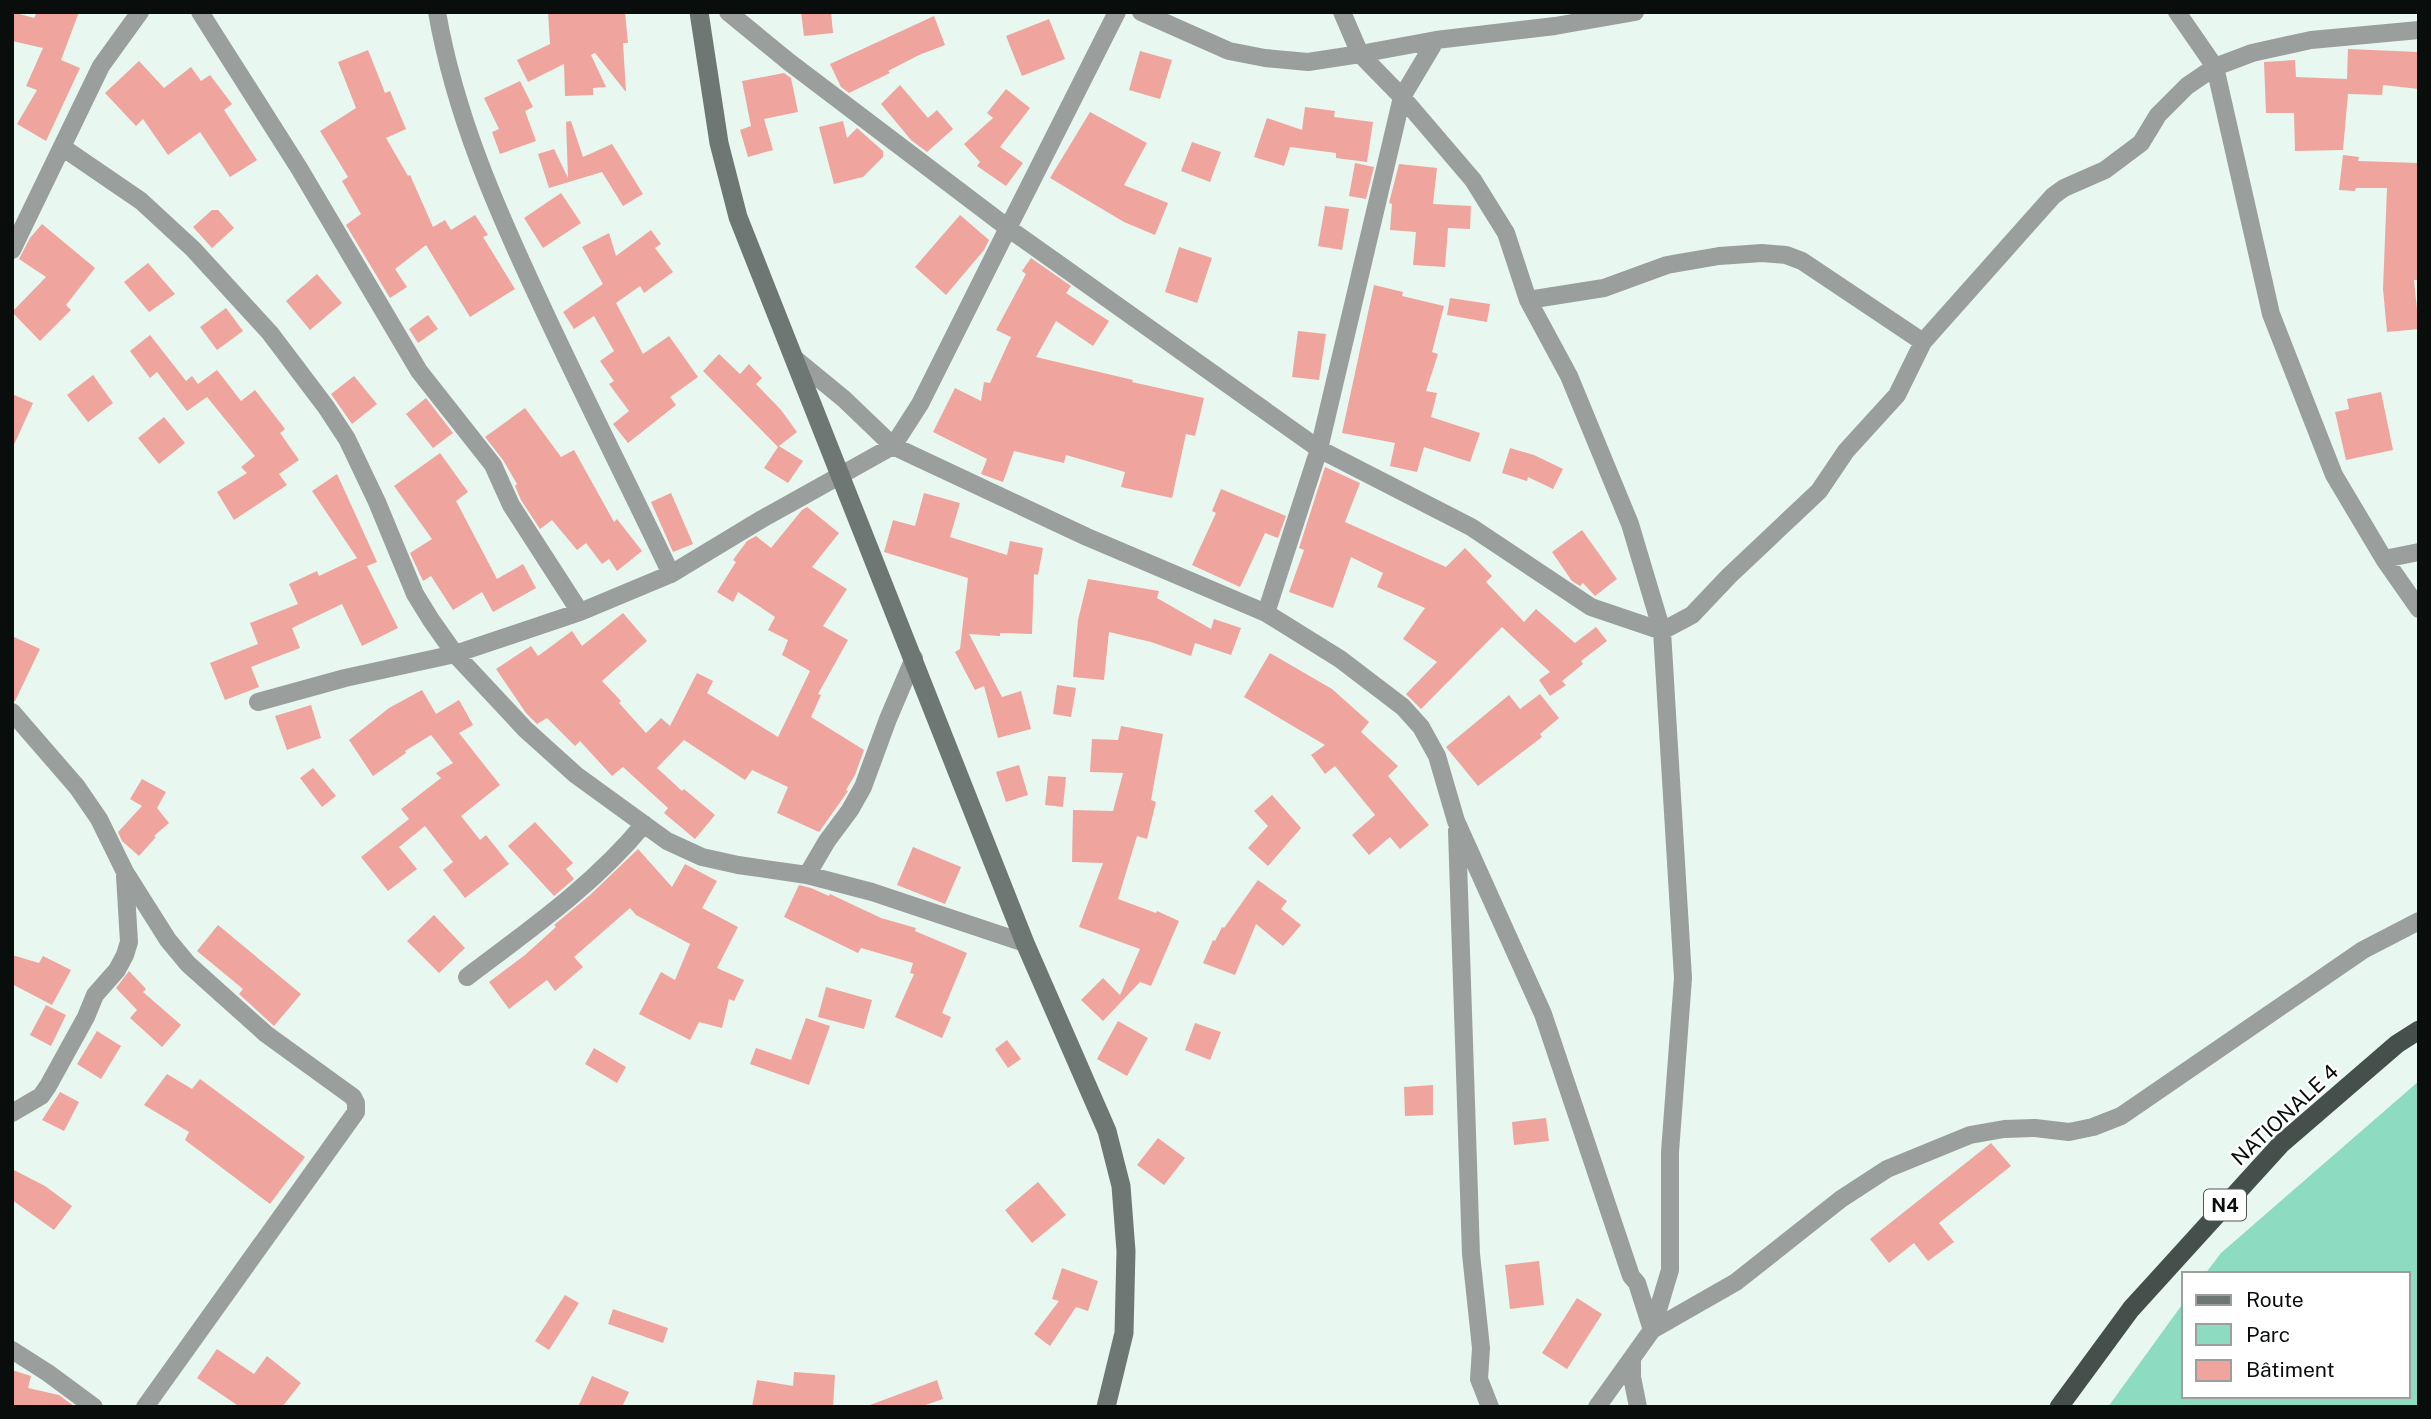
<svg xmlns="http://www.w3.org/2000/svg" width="2431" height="1419" font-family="'Public Sans',sans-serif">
<rect width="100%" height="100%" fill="#e9f7f1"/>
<path fill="#8ddbc1" d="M2419,1081V1407H2108L2184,1302V1396H2408V1274H2205L2221,1253Z"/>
<path fill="#efa59d" d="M12,12L34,18L37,12H79L61,60L80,68L46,141L17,124L37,90L26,86L43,48L12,41Z
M548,12H625L628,43H623L626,92L595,53L591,55L606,87L593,88V95L565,96L564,64L528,82L517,60L550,44Z
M801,12H831L833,33L804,36Z
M934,16L945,45L919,55L888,71L890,73L849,93L841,87L830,64Z
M1049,19L1065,59L1022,76L1006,36Z
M2348,49L2419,52V89L2383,85L2382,95L2348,94L2343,150L2295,151L2294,113H2266L2264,62L2295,60L2296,77L2347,79Z
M368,50L385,93L390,91L406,129L386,138L408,176L410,175L433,227L445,220L451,230L475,215L488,235L483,237L515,289L470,317L426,245L395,269L407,287L390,298L346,225L361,214L342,181L348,177L320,131L356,108L338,62Z
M1140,51L1172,60L1160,99L1129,90Z
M139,61L164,88L191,67L201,81L210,75L232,104L224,110L257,160L230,177L200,132L168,155L143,119L136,126L105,93Z
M784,73L791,78L798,112L764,119L773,150L748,157L740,130L751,126L742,81Z
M520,81L533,107L525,111L536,141L500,154L492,132L499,129L484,98Z
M900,85L928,118L937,110L953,129L927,152L911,140L881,104Z
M1006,89L1030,108L1000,147L1023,163L1006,186L977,166L980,162L964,144L993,118L987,113Z
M1305,107L1335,111L1334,117L1373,122L1367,162L1336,158V153L1290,147L1284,166L1254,157L1267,118L1302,130Z
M1090,112L1147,143L1124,185L1168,203L1155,235L1124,222L1050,178Z
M571,121L583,157L612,144L643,194L623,206L602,172L549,188L538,154L554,149L568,178L566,122Z
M843,121L847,138L857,128L883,151V157L863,177L834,184L819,127Z
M1192,142L1221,152L1210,182L1181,171Z
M2343,155L2359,157L2358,161L2419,163V280H2414L2419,329L2387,332L2383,289L2387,188H2356L2355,191L2339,190Z
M1355,163L1374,167L1366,199L1349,196Z
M1399,164L1437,168L1433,204L1471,206L1470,229L1448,228L1445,267L1413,265L1416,232L1390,230L1392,204L1389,203Z
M561,193L581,223L543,248L524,218Z
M1325,206L1349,209L1342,250L1318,246Z
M212,210H218L234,228L212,248L193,227Z
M960,215L989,240L984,250L946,295L915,267Z
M42,224L95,268L66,305L71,310L40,341L12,312L46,277L19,259L30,238Z
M651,230L661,244L655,248L673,272L644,293L640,286L616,303L643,354L669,336L698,377L670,397L676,405L628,443L613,424L629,411L609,384L614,381L600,361L614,351L594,316L574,329L563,312L603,284L582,247L609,233L616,256Z
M1179,247L1212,258L1197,303L1165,292Z
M1031,258L1071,286L1066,293L1109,321L1093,346L1056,321L1036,357L1133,380L1132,382L1204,398L1195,436L1186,434L1172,498L1121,487L1125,472L1066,455L1064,463L1014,451L1003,482L981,474L987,459L933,432L955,388L981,401L984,382L990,383L1011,337L996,330L1026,274L1022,271Z
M148,263L175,294L149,312L124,282Z
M317,274L342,303L310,330L286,301Z
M1374,285L1403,292L1402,296L1444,306L1432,352L1438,354L1426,391L1437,393L1431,417L1480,433L1470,462L1424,447L1417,472L1390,466L1395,443L1342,433Z
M1450,298L1490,304L1487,322L1447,315Z
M226,308L243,331L217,350L200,327Z
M428,315L438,329L418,343L409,329Z
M1298,331L1326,334L1319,380L1292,377Z
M150,335L186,381L192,376L198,384L217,370L241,401L255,390L285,429L280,433L299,460L279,474L287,485L234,520L217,492L247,473L241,467L255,456L207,397L187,411L157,372L150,378L130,351Z
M719,354L740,374L749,364L762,378L756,384L781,410L797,432L779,446L803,461L788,483L764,468L778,447L703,371Z
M93,375L113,403L88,422L67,395Z
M354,376L377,404L352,424L331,394Z
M2381,392L2393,450L2346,460L2335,412L2349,409L2347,399Z
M12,394L33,403L12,449Z
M426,398L453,433L433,448L406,414Z
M525,408L561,457L574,450L614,522L617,519L642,551L617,571L609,559L602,564L586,543L577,550L552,520L540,529L521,500L515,486L517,484L503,460L485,437Z
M164,417L185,443L159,464L138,438Z
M1510,448L1534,455L1563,469L1553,489L1528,477L1527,481L1502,473Z
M440,453L468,492L456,501L497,579L523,564L536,588L493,612L482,592L453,610L431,576L423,581L410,553L432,539L394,486Z
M1325,467L1360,483L1345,522L1446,567L1465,548L1492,576L1486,582L1524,622L1536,609L1575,643L1596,627L1607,641L1581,661L1583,664L1562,681L1566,685L1550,696L1539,680L1550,672L1502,627L1421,709L1406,694L1437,662L1403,639L1425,608L1377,587L1383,573L1351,557L1333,608L1289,592L1304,550L1299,548Z
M337,474L377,562L367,566L398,628L362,646L342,604L292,628L300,648L251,667L259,687L225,700L210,663L258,644L250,623L298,604L289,584L317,571L319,576L357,558L312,491Z
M1221,489L1286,516L1278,538L1265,533L1240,587L1192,565L1216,513L1212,511Z
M671,493L693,544L673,552L651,502Z
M924,493L960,503L950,537L1007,555L1010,541L1043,548L1038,575L1034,574L1032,634L1000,633V636L969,634L1002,697L1021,691L1031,729L998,738L984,686L975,690L955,652L960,649L968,578L884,552L893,520L915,526Z
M807,507L839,533L812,567L847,589L823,626L848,640L818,694L821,695L811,717L864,750L855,775L846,790L848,791L819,832L777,813L788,787L752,770L745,780L684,740L657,768L682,791L684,789L715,815L695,839L664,813L668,808L623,767L612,776L580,741L575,746L547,718L537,724L526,713L496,669L531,646L538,656L572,631L582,646L623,613L647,641L602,681L621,701L619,703L646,733L661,718L670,726L697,673L713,681L707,693L778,737L810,671L782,655L788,640L768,630L775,617L738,592L733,602L717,592L736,562L733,560L747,541L756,536L771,548L802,510Z
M1582,530L1617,579L1595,596L1583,583L1580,586L1572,581L1552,552Z
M1088,579L1159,591L1157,598L1211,629L1214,619L1241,628L1231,655L1195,643L1191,656L1151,642L1109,632L1104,680L1073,677L1078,620Z
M12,636L40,649L15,701H12Z
M1270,653L1332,689L1369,722L1361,732L1398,766L1388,776L1429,825L1400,849L1390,837L1369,855L1352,835L1375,815L1335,766L1325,774L1311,755L1325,745L1244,697Z
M1057,685L1076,688L1071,717L1053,714Z
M422,690L436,714L459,700L473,725L459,733L500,785L461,816L480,840L486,835L509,864L465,898L443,870L453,862L425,826L399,847L417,869L388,891L361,857L409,819L401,809L441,778L436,773L453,763L431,735L405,751L406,753L373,776L349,740L389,708Z
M1540,694L1559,718L1540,734L1542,737L1478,786L1446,747L1509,695L1520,709Z
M311,705L321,738L287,750L275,716Z
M1121,726L1163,734L1151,800L1156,802L1147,839L1137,836L1118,899L1156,913L1157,911L1179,921L1151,986L1140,982L1103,1021L1081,1000L1103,978L1120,995L1140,949L1079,927L1103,863L1072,862L1073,810L1113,811L1123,773L1090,772L1092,739L1118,740Z
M1019,765L1028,795L1006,802L996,772Z
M313,768L336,796L322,807L300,778Z
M1048,776L1066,777L1063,807L1045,805Z
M142,779L166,792L157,808L169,823L154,836L156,837L139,856L122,841L118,832L142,806L130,799Z
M1272,795L1301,828L1268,866L1248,848L1268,826L1254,811Z
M535,822L573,863L566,869L574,879L554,896L508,846Z
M913,847L961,867L945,904L897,885Z
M638,849L672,887L685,864L717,881L702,908L738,927L717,968L744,980L734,1001L729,999L722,1028L699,1022L690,1040L639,1014L661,972L675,980L690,944L636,915L630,908L574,957L583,967L555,991L547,980L509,1009L489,982L525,955L556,927L554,925L590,895Z
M1258,880L1287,901L1281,909L1301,925L1283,946L1256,924L1235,975L1203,963L1213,940L1215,941L1222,927L1224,928Z
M799,885L811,888L829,896L830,894L881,918L916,928L915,931L967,953L942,1013L951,1017L942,1038L895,1017L914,974L910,973L913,963L861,948L858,953L784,917Z
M434,915L465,948L439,973L407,941Z
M218,925L301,994L274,1026L239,994L243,989L197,951Z
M12,955L39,963L43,956L71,970L52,1005L12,984Z
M129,971L146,989L143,992L181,1025L162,1047L130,1018L137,1010L116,988Z
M826,987L872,1000L864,1029L818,1017Z
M46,1005L66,1015L51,1046L30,1035Z
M806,1018L830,1026L809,1085L750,1064L756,1048L791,1060Z
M1118,1021L1148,1038L1127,1076L1097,1059Z
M1195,1023L1221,1032L1210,1060L1185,1050Z
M97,1031L121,1046L101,1079L77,1064Z
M1007,1040L1021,1059L1008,1068L995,1049Z
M594,1048L626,1067L617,1083L585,1064Z
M167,1074L192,1089L200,1079L305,1157L270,1204L185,1140L189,1132L144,1105Z
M1433,1085V1115L1405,1116L1404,1087Z
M60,1092L79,1102L64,1131L42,1120Z
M1546,1118L1549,1141L1514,1145L1512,1122Z
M1158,1138L1185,1158L1164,1185L1137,1165Z
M1991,1143L2011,1166L1939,1223L1954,1242L1928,1261L1914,1243L1889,1263L1870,1239Z
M12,1169L45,1186L72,1206L54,1230L12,1200Z
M1038,1182L1066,1215L1032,1243L1005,1210Z
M1539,1261L1544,1305L1510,1309L1505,1265Z
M1062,1268L1098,1281L1088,1311L1076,1307L1050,1346L1034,1334L1059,1301L1052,1299Z
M565,1295L579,1303L549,1350L535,1341Z
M1577,1298L1602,1314L1567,1369L1542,1353Z
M613,1309L668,1328L663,1343L608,1324Z
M217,1349L254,1374L267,1356L301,1383L282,1407H240L197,1378Z
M12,1370L31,1376L28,1388L59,1395L75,1407H12Z
M794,1372L835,1375L833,1407H752L757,1380L793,1386Z
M592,1376L629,1392L622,1407H578Z
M937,1380L943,1399L920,1407H870V1405Z"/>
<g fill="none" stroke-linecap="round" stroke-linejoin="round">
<path stroke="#9a9f9d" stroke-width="18" d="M200,12L299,168L419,371L493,465L511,505L580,612
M437,12C455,115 496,208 540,302C582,393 628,483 671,574L762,519L893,446L920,404L1008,228L789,62L728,12
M1117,12L1008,228L1319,449L1402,97L1473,180L1506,233L1528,300L1569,376L1630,524L1662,631L1683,978L1670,1152V1270L1652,1330L1597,1407
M1141,12L1229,51L1265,58L1308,62L1360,54L1436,40L1555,26L1635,12
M1342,12L1360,54L1402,97L1436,40
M2177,12L2215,67L2271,314L2334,475L2384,559L2419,609
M62,147L141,201L193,249L270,333L326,407L347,439L377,502L415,594L431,620L455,654L525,729L576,775L667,841L702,857L738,865L807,875L827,841L850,810L863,787L888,719L914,658
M12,250L101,66L140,12
M1528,300L1604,288L1667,265L1719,256L1762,253L1786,255L1802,261L1923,342
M794,358L844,399L893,446L1087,537L1266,613L1340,659L1403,707L1421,727L1437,756L1456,821L1543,1014L1631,1276L1637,1283L1652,1330
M2384,559L2419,552
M1266,613L1319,449L1471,527L1591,607L1662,631L1692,615L1729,576L1819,491L1846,451L1897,395L1923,342L2053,196L2064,188L2105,170L2141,143L2158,115L2187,86L2215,67L2252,53L2311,40L2419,30
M258,702L345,678L455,654L580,612L671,574
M12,712L77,787L99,819L125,872L168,940L188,964L266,1034L353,1097L356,1103V1112L145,1407
M1457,831L1471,1254L1481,1348L1479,1379L1490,1407
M807,875L872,892L1025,943
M467,977C529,930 594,885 644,824
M12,1113L41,1096L48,1086L86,1017L95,995L117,970L125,955L129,942L125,876
M1652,1330L1736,1282L1841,1199L1887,1169L1970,1135L2004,1129L2035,1128L2069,1132L2093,1127L2121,1116L2363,950L2419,921
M12,1350L48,1373L94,1407
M1632,1360V1377L1638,1407"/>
<path stroke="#6f7774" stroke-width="19" d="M699,12L719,143L738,217L1025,943L1107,1131L1121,1186L1126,1251L1124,1333L1106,1407"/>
<path stroke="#454f4b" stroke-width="19" d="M2059,1407L2131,1309L2281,1144L2397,1044L2419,1030"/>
</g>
<g text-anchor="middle" stroke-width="5" stroke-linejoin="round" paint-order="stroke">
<rect fill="#fff" stroke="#535654" stroke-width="2" x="2204" y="1189.5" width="42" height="31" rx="5"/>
<g font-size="19" font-weight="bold" fill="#090d0b">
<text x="2225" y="1212">N4</text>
</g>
<g font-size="21" fill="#090d0b" stroke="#fff">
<text transform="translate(2285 1115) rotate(-43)" y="7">NATIONALE 4</text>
</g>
</g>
<rect width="2431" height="1419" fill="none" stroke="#090d0b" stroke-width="28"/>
<rect x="2182" y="1272" width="228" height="126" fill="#ffffff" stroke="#9d9e9d" stroke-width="2"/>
<rect x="2196" y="1295" width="35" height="10" fill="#6f7774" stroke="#9d9e9d" stroke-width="2"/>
<text x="2246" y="1307" font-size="21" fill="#090d0b">Route</text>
<rect x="2196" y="1324" width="35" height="21" fill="#8ddbc1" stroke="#9d9e9d" stroke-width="2"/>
<text x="2246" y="1342" font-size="21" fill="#090d0b">Parc</text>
<rect x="2196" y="1360" width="35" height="21" fill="#efa59d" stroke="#9d9e9d" stroke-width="2"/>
<text x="2246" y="1377" font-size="21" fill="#090d0b">Bâtiment</text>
</svg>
